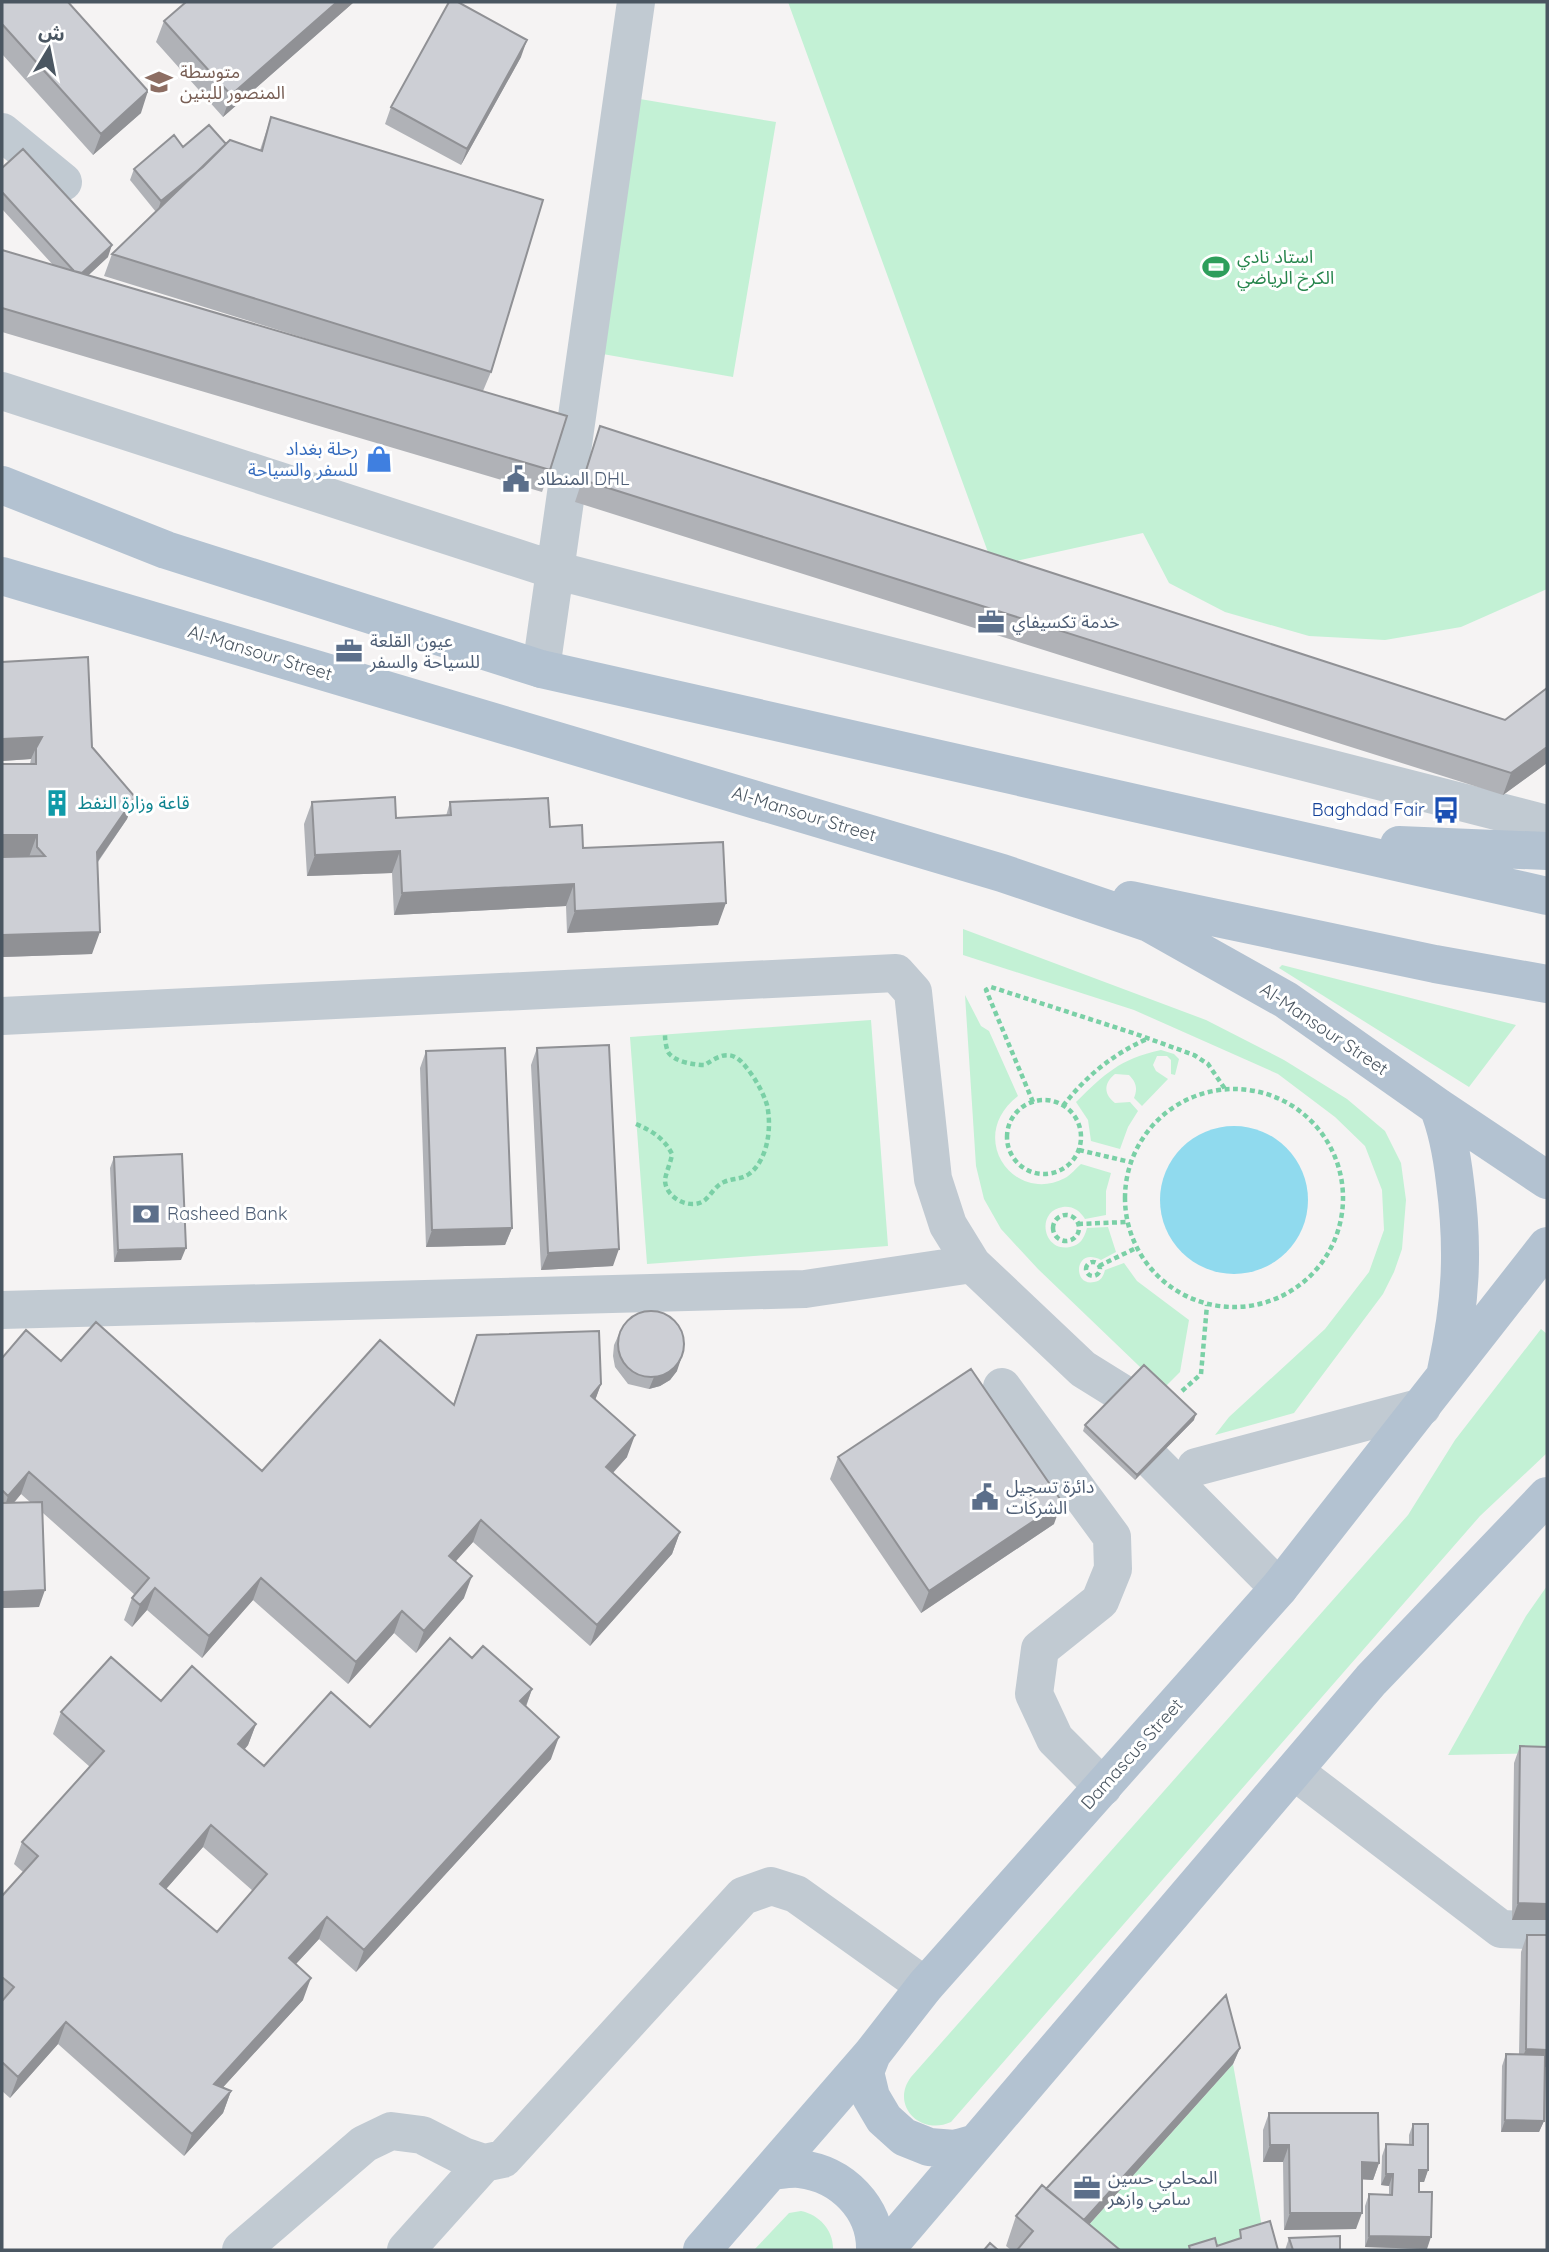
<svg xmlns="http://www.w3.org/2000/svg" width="1549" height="2252" font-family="Quicksand,'Noto Sans Arabic',sans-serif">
<rect width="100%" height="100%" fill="#f5f3f3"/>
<path fill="#c3f1d5" d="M788,2H1547V589L1461,627L1385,640L1309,636L1225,612L1169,583L1143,533L993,566Z
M640,99L776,122L733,377L597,353Z
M963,929L1206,1020L1284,1060L1347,1099L1385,1131L1401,1163L1406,1200L1402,1249L1394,1272L1383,1294L1294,1413L1215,1435L1229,1417L1325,1329L1369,1272L1384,1230L1382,1190L1365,1146L1335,1117L1278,1074L1134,1010L963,955Z
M1282,965L1516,1025L1469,1087L1279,968Z
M965,995L981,1026L989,1031L1018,1096C965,1137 1014,1205 1065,1178C1071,1175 1076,1168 1081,1164L1111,1173L1106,1191V1215L1085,1219C1080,1211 1073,1206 1063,1207C1035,1211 1043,1253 1070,1247C1080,1245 1084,1239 1087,1228L1108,1227L1116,1252L1101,1260C1074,1246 1072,1287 1094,1282C1101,1281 1103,1277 1105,1270L1124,1263L1137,1281L1189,1320L1180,1372L1163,1389L1038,1269L1001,1229L984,1199L976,1166Z
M871,1020L888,1246L647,1264L630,1037Z
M1161,1050L1174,1054L1179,1059L1175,1075L1171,1074V1060L1167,1056H1157L1153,1065L1156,1071L1168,1079L1142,1106L1134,1098C1138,1088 1136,1082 1129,1075L1115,1074C1104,1083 1103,1094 1115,1103L1130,1102L1138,1111L1128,1127L1120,1149L1091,1141L1088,1120L1076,1102C1105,1074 1119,1059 1161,1050Z
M1541,1329L1547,1334V1453L1480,1516L951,2122C920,2136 890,2105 911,2077L1408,1515L1455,1440Z
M1547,1586V1753L1448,1755L1526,1616Z
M1233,2064L1264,2238L1234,2250H1073L1069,2247Z
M801,2211C820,2215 834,2231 833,2250H754L789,2213Z"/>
<path fill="#90daee" d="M1160 1200a74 74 0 1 1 148 0a74 74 0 1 1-148 0Z"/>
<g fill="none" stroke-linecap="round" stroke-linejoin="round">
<path stroke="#7ad0a6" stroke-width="4.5" stroke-dasharray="5 3.5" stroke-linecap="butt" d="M1125 1198a109 109 0 1 1 218 0a109 109 0 1 1-218 0Z
M1007 1137a37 37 0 1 1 74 0a37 37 0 1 1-74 0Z
M1033,1102L986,990L991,987L1136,1034L1194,1055L1208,1064L1225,1089
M1063,1106C1087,1075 1113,1054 1149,1038
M636,1124C652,1131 664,1138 672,1154C671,1162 666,1172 665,1180C665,1198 691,1211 705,1200C711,1195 716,1185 724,1182C733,1178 740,1180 749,1174C768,1160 772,1127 767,1105C763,1092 755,1078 746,1067C733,1050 722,1053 705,1065C695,1065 674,1062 668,1052C666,1047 665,1040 665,1035
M1079,1150L1130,1162
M1053 1228a13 13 0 1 1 26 0a13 13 0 1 1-26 0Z
M1078,1224L1127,1222
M1086 1269a7 7 0 1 1 14 0a7 7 0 1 1-14 0Z
M1099,1266L1136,1248
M1182,1391L1201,1374L1207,1305"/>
<path stroke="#c1cad2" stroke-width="38" d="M2,132L63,182
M2,391L554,570L1547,824
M541,669L636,2
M2,1016L896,973L913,992L933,1179L948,1225L972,1264L1083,1369L1120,1392
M2,1310L805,1289L972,1264
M1002,1387L1112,1537L1113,1569L1100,1601L1040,1649L1034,1694L1055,1739L1103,1787
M1154,1462L1279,1588
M1196,1467L1422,1407
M1294,1771L1501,1929L1547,1931
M241,2250L364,2144L391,2131L422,2135L463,2156L484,2163L503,2159L743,1896L771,1886L796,1894L925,1986
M406,2250L484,2163"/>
<path stroke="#b3c2d1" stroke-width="38" d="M2,485L166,550L541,669L1547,896
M2,576L1002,873L1149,923L1286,1000L1438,1107L1547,1180
M1399,845L1547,851
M1131,900L1435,964L1547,984
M1438,1107C1448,1131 1452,1156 1455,1182C1464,1250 1461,1303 1446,1371
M872,2054L865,2072L871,2097L884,2119L904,2137L929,2147L955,2149L976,2143
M772,2171C781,2170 791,2168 800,2169C842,2174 876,2208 875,2250
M702,2250L872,2054L925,1986L1279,1588L1547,1246
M885,2250L1371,1680L1547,1496"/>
</g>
<path fill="#b0b2b7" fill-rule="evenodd" d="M2,2L141,113L93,155L2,54Z
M186,2H354L223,117L156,42L164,21Z
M521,57L461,165L385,124L391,107Z
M271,117L491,372L483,391L550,470L542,492L2,332V250L53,265L2,209V168L108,257L88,275L340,349L104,276L112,254L156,212L130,180L134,169L183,147L226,144L260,150Z
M600,426L1505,720L1547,688V763L1503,795L575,502Z
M2,662L92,747L135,797L127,819L98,862L92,954L2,957L30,764L31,759L2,761Z
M312,802L396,818L446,816L450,802L550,827L583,848L718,925L567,933L566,906L394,915L392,873L307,876L304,824Z
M537,1048L613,1266L541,1270L531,1065Z
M426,1051L512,1228L505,1245L426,1247L420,1068Z
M114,1157L181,1260L114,1262L110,1168Z
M619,1334L677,1371L670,1380L660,1386L649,1389L628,1384L615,1367L613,1356L614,1345Z
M477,1335L601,1384L595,1400L627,1457L613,1473L680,1532L672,1554L590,1646L473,1542L455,1561L464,1598L416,1653L394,1633L348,1684L253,1600L202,1658L147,1610L132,1627L124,1620L132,1598L135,1595L43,1513L39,1607L2,1608V1358L61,1361L262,1471L453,1405ZM21,1494L30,1502L14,1503Z
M1194,1420L1135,1480L1083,1431L1085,1425Z
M838,1457L1054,1524L921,1613L830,1479Z
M472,1658L532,1689L526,1707L551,1759L356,1972L319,1939L296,1964L303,2000L223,2087L231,2091L223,2113L184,2156L58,2044L10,2098L2,2091V1896L23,1872L14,1864L22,1842L90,1767L53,1734L61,1712L161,1701L256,1724L248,1745L245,1749L264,1766L370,1727ZM203,1847L253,1891L217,1932L166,1889Z
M1520,1746L1547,1920H1512L1514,1763Z
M1527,1935H1547V2067H1545L1544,2121L1539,2132H1501L1502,2066L1506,2054H1519L1521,1952Z
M1240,2048L1233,2064L1089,2224L1120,2250H1011L1006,2246L1016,2216Z
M1269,2113L1379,2163L1373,2180L1362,2179L1356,2229L1284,2230L1283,2162H1263V2130Z
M1413,2124L1428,2170L1424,2182H1419V2192L1427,2249L1365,2247V2206L1369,2194L1389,2195V2186L1381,2185L1382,2156L1386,2144L1409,2145V2135Z
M1289,2238L1340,2250H1285Z"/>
<path fill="#909195" d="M337,2H354L223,117L231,95Z
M527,40L521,57L461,165L467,149Z
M148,91L141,113L93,155L101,134Z
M227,146L157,213L161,201Z
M112,245L108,257L75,288L79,276Z
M42,737L36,748L31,759L2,761V739Z
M1547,747V763L1503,795L1511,773Z
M135,797L127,819L89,874L97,852Z
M2,835H37L29,857H2Z
M400,851L392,873L307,876L315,855Z
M574,884L566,906L394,915L402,893Z
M726,903L718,925L567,933L575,911Z
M100,932L92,954L2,957V935Z
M512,1228L505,1245L426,1247L432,1230Z
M186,1248L181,1260L114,1262L118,1250Z
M619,1249L613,1266L541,1270L548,1253Z
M681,1359L677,1371L670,1380L660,1386L649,1389L654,1377Z
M601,1384L593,1406L591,1396Z
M1196,1414L1194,1420L1135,1480L1137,1475Z
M635,1435L627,1457L598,1489L606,1467Z
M29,1472L21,1494L2,1516L8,1496Z
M1062,1502L1054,1524L921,1613L929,1591Z
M481,1520L473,1542L441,1578L449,1556Z
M680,1532L672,1554L590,1646L597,1625Z
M472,1576L464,1598L416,1653L424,1631Z
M261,1578L253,1600L202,1658L209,1636Z
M155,1588L147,1610L132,1627L140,1605Z
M45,1590L39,1607L2,1608V1592Z
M402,1611L394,1633L348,1684L356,1662Z
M532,1689L524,1711L520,1701Z
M256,1724L248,1745L230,1766L238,1744Z
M559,1737L551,1759L356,1972L364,1950Z
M211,1825L203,1847L152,1905L160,1884Z
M1518,1903L1547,1904V1920H1512Z
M327,1917L319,1939L281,1980L289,1958Z
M311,1978L303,2000L206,2106L214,2084Z
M66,2022L58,2044L10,2098L18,2077Z
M1240,2048L1233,2064L1069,2247L1075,2230Z
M1526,2049L1547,2050V2067L1519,2066Z
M231,2091L223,2113L184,2156L192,2134Z
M1505,2120L1544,2121L1539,2132H1501Z
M1270,2145H1289L1283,2162H1263Z
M1362,2162L1379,2163L1373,2180L1355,2179Z
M1419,2170H1428L1424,2182H1415Z
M1386,2174H1393L1389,2186L1381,2185Z
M1290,2213H1362L1356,2229L1284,2230Z
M1369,2236L1431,2237L1427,2249L1365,2247Z"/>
<path fill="#cdcfd5" stroke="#909195" stroke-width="2" fill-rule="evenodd" d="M2,2H68L148,91L101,134L2,24Z
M186,2H337L231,95L164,21Z
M449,2H458L527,40L467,149L391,107Z
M271,117L543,200L491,372L112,254L230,140L262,151Z
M209,125L226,144L203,167L161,201L134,169L174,135L183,147Z
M23,149L112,245L82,273L74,271L2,192V168Z
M2,250L567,416L550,470L2,308Z
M600,426L1505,720L1547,688V747L1511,773L583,480Z
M88,657L92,747L135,797L97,852L100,932L2,935V857L45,856L37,847V835H2V764H36V748L42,737L2,739V662Z
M395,797L396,818L451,815L450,802L548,798L550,827L582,825L583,848L723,842L726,903L575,911L574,884L402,893L400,851L315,855L312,802Z
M609,1045L619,1249L548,1253L537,1048Z
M505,1048L512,1228L432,1230L426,1051Z
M182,1154L186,1248L118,1250L114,1157Z
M618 1344a33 33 0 1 1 66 0a33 33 0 1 1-66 0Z
M96,1322L262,1471L380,1340L454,1405L477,1335L599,1331L601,1384L591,1396L635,1435L606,1467L680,1532L597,1625L481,1520L449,1556L472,1576L424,1631L402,1611L356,1662L261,1578L209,1636L155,1588L140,1605L132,1598L149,1578L29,1472L8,1496L2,1490V1358L26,1330L61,1361Z
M1144,1365L1196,1414L1137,1475L1085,1425Z
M971,1369L1062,1502L929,1591L838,1457Z
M42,1502L45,1590L2,1592V1503Z
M450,1638L472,1658L483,1646L532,1689L520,1701L559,1737L364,1950L327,1917L289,1958L311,1978L214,2084L231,2091L192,2134L66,2022L18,2077L2,2062V2001L14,1987L2,1977V1896L38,1856L22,1842L104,1751L61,1712L111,1657L161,1701L192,1666L256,1724L238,1744L264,1766L331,1692L370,1727ZM211,1825L267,1874L217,1932L160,1884Z
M1520,1746L1547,1747V1904L1518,1903Z
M1527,1935H1547V2050L1526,2049Z
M1226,1995L1240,2048L1084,2220L1046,2189Z
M1506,2054L1545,2055L1544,2121L1505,2120Z
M1269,2113H1378L1379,2163L1362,2162V2213H1290L1289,2145H1270Z
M1413,2124H1428V2170H1419V2192H1432L1431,2237L1369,2236V2194L1392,2195L1393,2174H1386V2144L1413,2145Z
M1042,2185L1120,2250H1017L1033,2231L1016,2216Z
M1270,2221L1278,2250H1190L1189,2246L1215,2238L1217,2246L1241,2238L1240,2230Z
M1340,2236V2250H1293L1289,2238Z
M990,2243L998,2250H984Z"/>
<defs>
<symbol id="school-bare" viewBox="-9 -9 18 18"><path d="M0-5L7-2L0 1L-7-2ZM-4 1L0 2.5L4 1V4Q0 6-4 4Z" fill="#8d6e63" stroke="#fff" stroke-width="2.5" paint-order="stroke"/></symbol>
<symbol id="stadium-bare" viewBox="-9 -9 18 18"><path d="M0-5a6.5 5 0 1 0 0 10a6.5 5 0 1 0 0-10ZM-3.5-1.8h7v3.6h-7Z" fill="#2e9e5b" stroke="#fff" stroke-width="2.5" paint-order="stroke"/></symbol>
<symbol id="shop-bare" viewBox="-9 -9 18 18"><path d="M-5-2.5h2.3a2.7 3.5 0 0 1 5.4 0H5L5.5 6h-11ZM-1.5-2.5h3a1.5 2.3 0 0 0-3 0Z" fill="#3f7fe0" stroke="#fff" stroke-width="2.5" paint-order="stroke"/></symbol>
<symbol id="civic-bare" viewBox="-9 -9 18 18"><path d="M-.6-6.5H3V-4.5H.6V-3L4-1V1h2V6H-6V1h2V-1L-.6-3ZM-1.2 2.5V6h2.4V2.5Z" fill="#5c6f8a" stroke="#fff" stroke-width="2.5" paint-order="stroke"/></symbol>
<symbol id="office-bare" viewBox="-9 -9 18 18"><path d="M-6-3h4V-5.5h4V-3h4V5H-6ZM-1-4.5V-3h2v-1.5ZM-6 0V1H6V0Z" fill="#5c6f8a" stroke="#fff" stroke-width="2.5" paint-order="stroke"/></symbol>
<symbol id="building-bare" viewBox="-9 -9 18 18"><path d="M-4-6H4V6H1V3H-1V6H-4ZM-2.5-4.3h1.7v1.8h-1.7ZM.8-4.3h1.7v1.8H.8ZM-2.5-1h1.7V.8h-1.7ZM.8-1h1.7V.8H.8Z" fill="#0f9aa8" stroke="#fff" stroke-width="2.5" paint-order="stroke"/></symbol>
<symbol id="bus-bare" viewBox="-9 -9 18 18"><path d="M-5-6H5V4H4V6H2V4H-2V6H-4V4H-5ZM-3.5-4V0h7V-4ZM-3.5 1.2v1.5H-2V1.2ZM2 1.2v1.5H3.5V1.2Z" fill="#1a4fb4" stroke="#fff" stroke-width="2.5" paint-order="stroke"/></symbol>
<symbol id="bank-bare" viewBox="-9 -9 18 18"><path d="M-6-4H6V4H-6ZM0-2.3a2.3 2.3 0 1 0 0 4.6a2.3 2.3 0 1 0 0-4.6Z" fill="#5c6f8a" stroke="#fff" stroke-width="2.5" paint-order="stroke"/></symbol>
</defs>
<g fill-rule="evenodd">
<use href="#school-bare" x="140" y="63" width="38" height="38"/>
<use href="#stadium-bare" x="1197" y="248" width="38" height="38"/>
<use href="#shop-bare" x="360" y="440" width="38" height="38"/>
<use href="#civic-bare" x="497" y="460" width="38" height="38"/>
<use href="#office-bare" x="972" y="603" width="38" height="38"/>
<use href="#office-bare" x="330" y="632" width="38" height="38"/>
<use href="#building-bare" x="38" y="784" width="38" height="38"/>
<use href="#bus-bare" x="1427" y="791" width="38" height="38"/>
<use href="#bank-bare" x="127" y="1195" width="38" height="38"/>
<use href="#civic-bare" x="966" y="1478" width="38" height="38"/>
<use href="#office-bare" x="1068" y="2169" width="38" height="38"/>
</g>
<g text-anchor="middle" stroke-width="6" stroke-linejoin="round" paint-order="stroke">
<g font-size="18" fill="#785e54" stroke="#fff" text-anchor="start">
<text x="180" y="78">متوسطة<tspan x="180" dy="21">المنصور للبنين</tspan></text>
</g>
<g font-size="18" fill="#27864d" stroke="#fff" text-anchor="start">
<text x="1237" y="263">استاد نادي<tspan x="1237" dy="21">الكرخ الرياضي</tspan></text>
</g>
<g font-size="18" fill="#366cbe" stroke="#fff" text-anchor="end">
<text x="358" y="455">رحلة بغداد<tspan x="358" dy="21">للسفر والسياحة</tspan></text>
</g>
<g font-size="18" fill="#4e5e75" stroke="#fff" text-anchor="start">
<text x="537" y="485">المنطاد DHL</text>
<text x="1012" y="628">خدمة تكسيفاي</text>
<text x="370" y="647">عيون القلعة<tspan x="370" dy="21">للسياحة والسفر</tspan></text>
<text x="167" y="1220">Rasheed Bank</text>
<text x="1006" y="1493">دائرة تسجيل<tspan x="1006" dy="21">الشركات</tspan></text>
<text x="1108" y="2184">المحامي حسين<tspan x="1108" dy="21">سامي وازهر</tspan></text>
</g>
<g font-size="18" fill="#4a5661" stroke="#fff">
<text transform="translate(260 653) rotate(17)" y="6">Al-Mansour Street</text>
<text transform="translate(804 814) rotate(17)" y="6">Al-Mansour Street</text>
<text transform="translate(1324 1029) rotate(34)" y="6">Al-Mansour Street</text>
<text transform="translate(1132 1754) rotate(-48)" y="6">Damascus Street</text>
</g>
<g font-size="18" fill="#0d838f" stroke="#fff" text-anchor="start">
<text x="78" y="809">قاعة وزارة النفط</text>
</g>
<g font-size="18" fill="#164399" stroke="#fff" text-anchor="end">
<text x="1425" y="816">Baghdad Fair</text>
</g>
</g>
<rect width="1549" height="2252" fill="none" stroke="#4a5661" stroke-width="7"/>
<g transform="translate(49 49) rotate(10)" stroke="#ffffff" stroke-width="5" paint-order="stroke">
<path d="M0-5L12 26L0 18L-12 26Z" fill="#4a5661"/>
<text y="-10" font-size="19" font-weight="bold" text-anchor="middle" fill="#4a5661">ش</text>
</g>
</svg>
